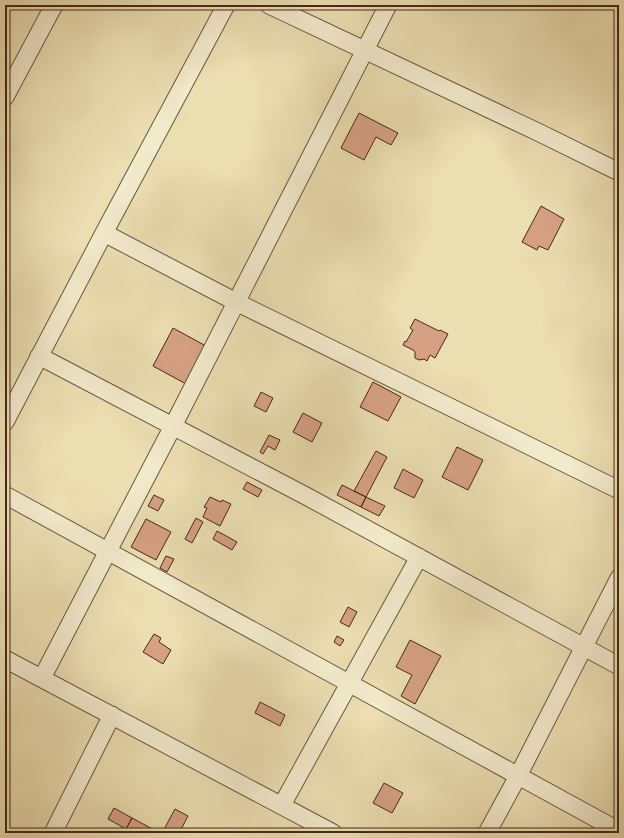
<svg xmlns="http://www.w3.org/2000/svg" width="624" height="838" font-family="'Libre Caslon Text',serif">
<rect width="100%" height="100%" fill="#ebdeb1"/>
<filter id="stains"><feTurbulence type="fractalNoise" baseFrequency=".005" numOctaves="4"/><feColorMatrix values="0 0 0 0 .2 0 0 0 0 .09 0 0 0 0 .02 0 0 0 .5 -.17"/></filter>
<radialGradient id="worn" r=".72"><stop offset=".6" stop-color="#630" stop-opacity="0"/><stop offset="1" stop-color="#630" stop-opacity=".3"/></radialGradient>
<path fill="#d6a084" stroke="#45291a" d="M359,113L398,133L391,145L376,137L364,160L341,148Z
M541,206L564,219L548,250L539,246L537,250L522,242Z
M415,319L439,331L440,330L448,334L435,358L430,355L427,361L424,359L419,360L415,358V352L413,350L403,345L405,341L406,342L413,330L410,328Z
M173,328L206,346L186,384L153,366Z
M373,382L401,397L388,421L360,407Z
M261,392L273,398L266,412L254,406Z
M303,413L322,423L312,442L293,432Z
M269,435L280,440L275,450L268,446L263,454L260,452Z
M457,447L483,460L468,490L442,477Z
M376,451L387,457L366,497L354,491Z
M403,469L423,480L414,498L394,488Z
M247,482L262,490L258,497L243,489Z
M342,485L366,497L361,507L337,495Z
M154,495L164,500L158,511L148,506Z
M210,497L221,502L222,500L231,504L220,526L203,517L207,508L204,507Z
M366,497L385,506L379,516L361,507Z
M196,518L203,522L192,543L185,539Z
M146,519L171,532L156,560L131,547Z
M217,531L237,542L232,550L213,539Z
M166,556L174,559L167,572L160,568Z
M348,607L357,612L349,627L340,622Z
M154,634L161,638L159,642L171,650L163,664L143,652Z
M337,636L344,640L340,646L334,642Z
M410,640L441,656L415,704L401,696L412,675L396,667Z
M260,702L285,715L280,726L255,713Z
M384,783L403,793L392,813L373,803Z
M114,808L132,818L126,829L108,819Z
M175,809L188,816L179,833H162Z
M132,818L160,833H134L126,829Z"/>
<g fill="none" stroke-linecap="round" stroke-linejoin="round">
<defs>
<path id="minor" d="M269,5L542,134L619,172
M5,97L54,5
M104,233L236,302L619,490
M39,356L306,496L619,666
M5,422L104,233L226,5
M5,495L619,831
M5,659L333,833
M42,678L173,426L388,5
M282,805L419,557
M53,833L112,715
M487,833L518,776L619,578"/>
</defs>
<use href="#minor" stroke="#6e5640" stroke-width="19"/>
<use href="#minor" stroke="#f2eacc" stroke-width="17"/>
</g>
<rect width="624" height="838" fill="none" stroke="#ebdeb1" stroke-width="20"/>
<rect x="6" y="6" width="612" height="826" fill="none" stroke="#45291a" stroke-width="2"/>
<rect x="10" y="10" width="604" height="818" fill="none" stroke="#45291a"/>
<rect width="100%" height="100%" filter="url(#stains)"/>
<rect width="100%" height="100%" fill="url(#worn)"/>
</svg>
